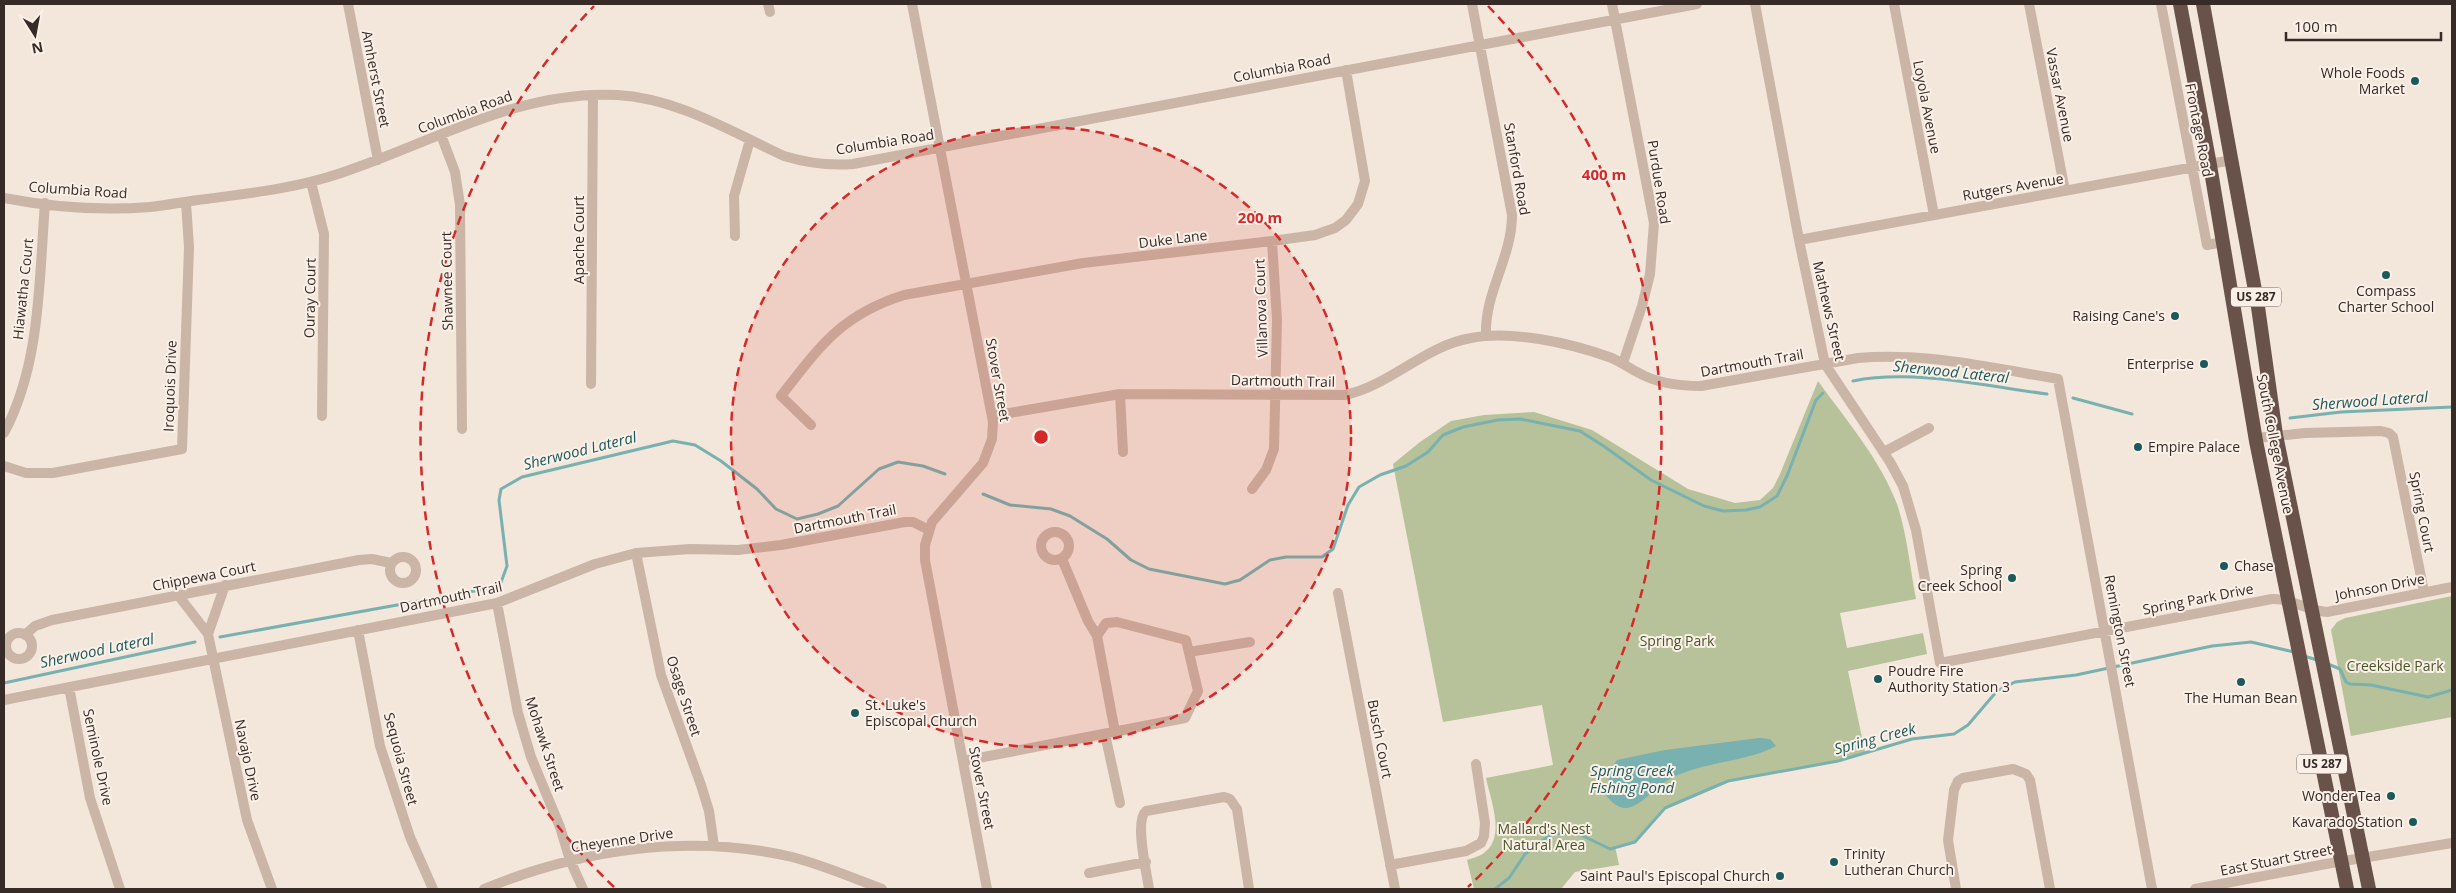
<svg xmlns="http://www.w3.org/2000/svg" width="2456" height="893" font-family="'Open Sans',sans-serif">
<rect width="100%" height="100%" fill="#f3e6da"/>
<path fill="#b7c29a" d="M1818,381C1846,420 1880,459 1897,504C1907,534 1910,568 1916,599L1840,613L1847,648L1923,633L1927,654L1848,671L1865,752L1837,761L1729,780L1663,808L1634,843L1615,846L1619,865L1575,872L1561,889H1474L1467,860C1473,858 1481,856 1485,852C1506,836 1490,799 1486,778L1553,765L1542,705L1443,722L1393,464L1420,442L1451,421L1484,415L1534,412L1592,430L1688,489L1735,503L1760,500L1773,488L1780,474Z
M2452,596V717L2351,736L2331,630L2337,622L2345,618Z"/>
<path fill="#78b1b0" d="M1759,738L1770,739L1776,746C1744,763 1704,761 1672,778C1656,785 1644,805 1627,808C1618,809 1610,801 1605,794L1612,767L1617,760L1665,750Z"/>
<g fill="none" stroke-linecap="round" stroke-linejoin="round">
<path stroke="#78b1b0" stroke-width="3" d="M1853,381C1913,369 1986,386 2047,394
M2073,398L2132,414
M2290,418L2341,412L2452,407
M983,494L1010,505L1051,509L1070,516L1107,539L1131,560L1149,569L1225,584L1240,580L1270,560L1286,557H1322L1333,549L1348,505L1359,487L1380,475L1406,466L1428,452L1443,435L1463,427L1498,420L1520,419L1580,431L1605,447L1651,480L1704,506L1723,511L1746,510L1760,507L1777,496L1787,476L1816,400L1823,393
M220,637L491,588L500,585L507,566L499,500L501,489L522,477L673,441L695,445L721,461L757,489L776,509L797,519L818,514L838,506L879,469L898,462L923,466L945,474
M2304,656L2317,660
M2328,664L2340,669L2346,682L2350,684L2371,685L2428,697L2452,690
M4,683L195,642
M1495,889L1509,878L1525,854L1553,833L1581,835L1610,849L1635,842L1665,808L1728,781L1838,761L1912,739L1954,734L1968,725L1997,691L2015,682L2076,675L2212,646L2251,642L2294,652"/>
<path stroke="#cbb5a6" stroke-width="10" d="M348,4L378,160
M768,4L770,12
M912,4L993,422L992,439L983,463L932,522L925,545V560L987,889
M1472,4L1512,215C1512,258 1484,293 1486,336
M1612,4L1654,223L1650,274L1642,306L1623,363
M1755,4L1799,240L1825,364L1890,462L1903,486L1916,530L1940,663L2272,599C2291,598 2307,611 2327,612L2452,587
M1894,4L1934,215
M2029,4L2065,191
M2161,4L2207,245L2223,242
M441,135L455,172L460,205L462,429
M311,182L324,234L322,416
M4,198C51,207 102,211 150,207C169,205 187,201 206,199C252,193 297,188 341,173C432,143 517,90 617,95C676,98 730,131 784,156C807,163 829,166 853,164L1697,4
M735,236L734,196L750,140
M1799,240L2232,160
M591,384L593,95
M1120,394L1123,452
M992,416L1120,394L1345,395C1391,385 1424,346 1471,338C1512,330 1570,343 1609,357C1620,361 1629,368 1639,373C1658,384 1680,386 1701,386L1858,358C1924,352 1993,368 2058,379L2152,889
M811,425L781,396C820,346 841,315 904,295L1083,263L1272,241L1315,235L1335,228L1346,220L1358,204L1365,181L1346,70
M4,433C41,364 39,279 45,203
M2256,438L2305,433L2381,431L2389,433L2393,437L2424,592
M1884,452L1929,428
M4,466L26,473H53L182,449L189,247L186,203
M1252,489L1266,470L1274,449L1277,320L1272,241
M1041 546a14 14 0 1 1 28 0a14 14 0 1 1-28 0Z
M636,553L661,675L701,785L709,811L714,846
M390 570a13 13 0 1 1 26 0a13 13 0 1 1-26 0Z
M1062,559L1088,621L1097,636
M1338,593L1395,889
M178,595L208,634L247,820L272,889
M497,603L518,713L531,757L560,827L570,860L583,889
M358,630L380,746L410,837L433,889
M6 646a13 13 0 1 1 26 0a13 13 0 1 1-26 0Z
M208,634L225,585
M25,635L35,626L52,620L359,560L372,559L391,563
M1189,652L1250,642
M69,687L90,798L120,889
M4,700L497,603L595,564L636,553L690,549L738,550L781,545L905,522H913L929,530
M1105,734L1120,803
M963,761L1185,718L1198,691L1186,640L1117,622L1106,623L1097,636L1115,732
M1390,865L1466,851L1481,843L1484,836L1485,823L1476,764
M1089,873L1146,862
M484,889C581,849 690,833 792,857C823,865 853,878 882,889
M1149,889C1147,873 1134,821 1146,811L1224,797L1230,799L1237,809L1249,889
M1956,889L1948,840L1954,790L1958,781L1963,778L2013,769L2026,774L2030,780L2050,889
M2195,889L2326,864L2452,843"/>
<path stroke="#68524a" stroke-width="14" d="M2180,4L2210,165L2256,441L2347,889
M2203,4L2258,307L2276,435L2369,889"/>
</g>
<circle cx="1041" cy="437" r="310" fill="#d62828" fill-opacity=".12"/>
<g fill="none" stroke="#d62828" stroke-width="2.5" stroke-dasharray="9 6">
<circle cx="1041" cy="437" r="310"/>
<path d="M614 887A621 621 0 0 1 594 6M1488 6A621 621 0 0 1 1468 887"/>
</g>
<g fill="#1b595a" stroke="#faf0e7" stroke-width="2">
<circle cx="2415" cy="81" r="5"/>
<circle cx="2386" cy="275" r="5"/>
<circle cx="2175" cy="316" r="5"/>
<circle cx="2204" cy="364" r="5"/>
<circle cx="2138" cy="447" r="5"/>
<circle cx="2224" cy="566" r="5"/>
<circle cx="2012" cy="578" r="5"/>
<circle cx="1878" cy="679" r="5"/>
<circle cx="2241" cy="682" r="5"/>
<circle cx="855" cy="713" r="5"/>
<circle cx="2391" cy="796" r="5"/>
<circle cx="2413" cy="822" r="5"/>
<circle cx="1834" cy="862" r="5"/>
<circle cx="1780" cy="876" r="5"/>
</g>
<g text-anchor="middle" stroke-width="4" stroke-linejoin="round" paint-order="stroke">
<g fill="#faf0e7" stroke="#726661" stroke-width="1">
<rect x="2231" y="287.5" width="50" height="19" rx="4"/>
<rect x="2297" y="754.5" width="50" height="19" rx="4"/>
</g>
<g font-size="12" font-weight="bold" fill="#372b27">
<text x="2256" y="301">US 287</text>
<text x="2322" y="768">US 287</text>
</g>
<g font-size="14" fill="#372b27" stroke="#faf0e7">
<text transform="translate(1282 68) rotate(-11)" y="5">Columbia Road</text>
<text transform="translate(376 79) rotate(79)" y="5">Amherst Street</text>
<text transform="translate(2060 95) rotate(79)" y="5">Vassar Avenue</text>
<text transform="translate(1927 107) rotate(79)" y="5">Loyola Avenue</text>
<text transform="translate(465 112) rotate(-20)" y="5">Columbia Road</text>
<text transform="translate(2199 130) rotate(79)" y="5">Frontage Road</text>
<text transform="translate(885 142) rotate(-9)" y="5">Columbia Road</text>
<text transform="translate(1517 169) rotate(80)" y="5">Stanford Road</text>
<text transform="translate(1659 182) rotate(81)" y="5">Purdue Road</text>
<text transform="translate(2013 187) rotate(-10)" y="5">Rutgers Avenue</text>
<text transform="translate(78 190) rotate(4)" y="5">Columbia Road</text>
<text transform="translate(1173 239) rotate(-7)" y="5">Duke Lane</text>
<text transform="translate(579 240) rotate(-90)" y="5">Apache Court</text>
<text transform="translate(447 281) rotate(-91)" y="5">Shawnee Court</text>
<text transform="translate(23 289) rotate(-84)" y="5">Hiawatha Court</text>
<text transform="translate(310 298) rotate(-89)" y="5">Ouray Court</text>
<text transform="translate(1261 308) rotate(-92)" y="5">Villanova Court</text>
<text transform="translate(1829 311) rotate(77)" y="5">Mathews Street</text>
<text transform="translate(1752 363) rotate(-10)" y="5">Dartmouth Trail</text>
<text transform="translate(998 380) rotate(80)" y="5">Stover Street</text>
<text transform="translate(1283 381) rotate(1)" y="5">Dartmouth Trail</text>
<text transform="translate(170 386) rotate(-88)" y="5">Iroquois Drive</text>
<text transform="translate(2275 444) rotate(79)" y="5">South College Avenue</text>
<text transform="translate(2422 512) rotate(79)" y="5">Spring Court</text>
<text transform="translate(845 519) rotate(-11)" y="5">Dartmouth Trail</text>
<text transform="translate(204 576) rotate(-11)" y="5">Chippewa Court</text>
<text transform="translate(2380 587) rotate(-11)" y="5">Johnson Drive</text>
<text transform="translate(451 597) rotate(-12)" y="5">Dartmouth Trail</text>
<text transform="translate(2198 599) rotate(-11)" y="5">Spring Park Drive</text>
<text transform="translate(2120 631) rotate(79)" y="5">Remington Street</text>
<text transform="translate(684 696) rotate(72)" y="5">Osage Street</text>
<text transform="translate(1380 739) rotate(79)" y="5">Busch Court</text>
<text transform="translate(545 744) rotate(72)" y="5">Mohawk Street</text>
<text transform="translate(98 757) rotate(78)" y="5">Seminole Drive</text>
<text transform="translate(401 759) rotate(75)" y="5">Sequoia Street</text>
<text transform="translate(248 760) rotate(78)" y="5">Navajo Drive</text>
<text transform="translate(982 788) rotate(79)" y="5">Stover Street</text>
<text transform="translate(622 840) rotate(-8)" y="5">Cheyenne Drive</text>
<text transform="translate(2276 860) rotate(-11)" y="5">East Stuart Street</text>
</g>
<g font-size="14" fill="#372b27" stroke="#faf0e7" text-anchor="end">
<text x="2405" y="78">Whole Foods<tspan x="2405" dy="16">Market</tspan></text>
<text x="2386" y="296" text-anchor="middle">Compass<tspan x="2386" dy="16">Charter School</tspan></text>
<text x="2165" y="321">Raising Cane's</text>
<text x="2194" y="369">Enterprise</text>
<text x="2148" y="452" text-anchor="start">Empire Palace</text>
<text x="2234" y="571" text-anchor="start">Chase</text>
<text x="2002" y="575">Spring<tspan x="2002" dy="16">Creek School</tspan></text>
<text x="1888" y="676" text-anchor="start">Poudre Fire<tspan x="1888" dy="16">Authority Station 3</tspan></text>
<text x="2241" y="703" text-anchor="middle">The Human Bean</text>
<text x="865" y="710" text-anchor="start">St. Luke's<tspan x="865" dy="16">Episcopal Church</tspan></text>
<text x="2381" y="801">Wonder Tea</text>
<text x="2403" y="827">Kavarado Station</text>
<text x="1844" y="859" text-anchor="start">Trinity<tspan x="1844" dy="16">Lutheran Church</tspan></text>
<text x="1770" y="881">Saint Paul's Episcopal Church</text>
</g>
<g font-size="14" fill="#48562a" stroke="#faf0e7">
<text x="1677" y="646">Spring Park</text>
<text x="2395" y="671">Creekside Park</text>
<text x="1544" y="834">Mallard's Nest<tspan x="1544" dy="16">Natural Area</tspan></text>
</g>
<g font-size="15" font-style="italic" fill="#1b595a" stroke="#faf0e7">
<text transform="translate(1951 372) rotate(6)" y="5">Sherwood Lateral</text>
<text transform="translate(2370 401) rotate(-4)" y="5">Sherwood Lateral</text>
<text transform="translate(580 451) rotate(-14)" y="5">Sherwood Lateral</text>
<text transform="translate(97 651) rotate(-12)" y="5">Sherwood Lateral</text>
<text transform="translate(1875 739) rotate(-15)" y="5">Spring Creek</text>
<text x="1632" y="776">Spring Creek<tspan x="1632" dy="17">Fishing Pond</tspan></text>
</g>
</g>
<circle cx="1041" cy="437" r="8" fill="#d62828" stroke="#faf0e7" stroke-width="2.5"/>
<g font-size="15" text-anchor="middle" font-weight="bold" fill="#d62828" stroke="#faf0e7" stroke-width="4" stroke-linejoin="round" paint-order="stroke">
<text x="1604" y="180">400 m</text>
<text x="1260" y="223">200 m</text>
</g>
<rect width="2456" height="893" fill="none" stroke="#372b27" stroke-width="10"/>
<g transform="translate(35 35) rotate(169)" stroke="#faf0e7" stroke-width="4" paint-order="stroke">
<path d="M0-4L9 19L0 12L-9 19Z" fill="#372b27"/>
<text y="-8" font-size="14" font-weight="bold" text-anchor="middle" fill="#372b27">N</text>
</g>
<path d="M2286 32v8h155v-8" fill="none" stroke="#372b27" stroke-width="2.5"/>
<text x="2294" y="32" font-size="15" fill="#372b27" stroke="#faf0e7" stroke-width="4" paint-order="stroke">100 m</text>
</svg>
